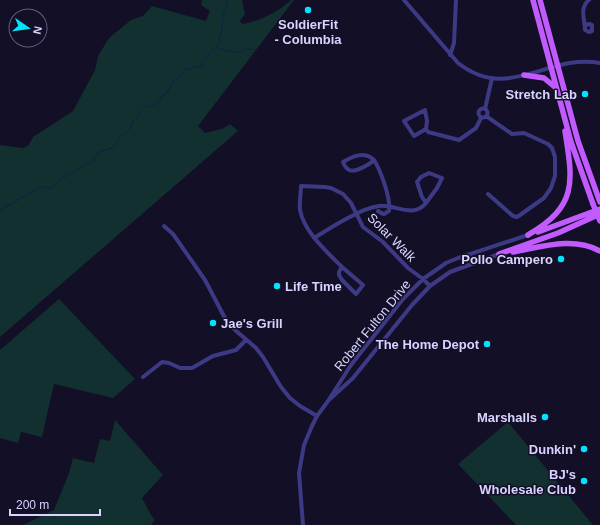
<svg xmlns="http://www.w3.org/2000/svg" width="600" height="525" font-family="Helvetica,sans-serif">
<rect width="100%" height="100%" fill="#130f26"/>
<path fill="#12302f" d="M202,0H242L245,14L240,21L242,24C260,21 277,13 291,0H294L198,126L205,133L222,129L230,124L238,131L0,337V145L23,148L28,146L33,137L73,111L95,70L98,56L109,38L131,20L143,16L152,6L206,21L210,11L201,5Z
M59,299L135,379L113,398L54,384L42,437L21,432L18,443L0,438V350Z
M115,420L163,475L142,498L151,515L155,520L151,525H23L54,510L69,473L73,458L94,463L100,439L110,441Z
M508,422L593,525H516L458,464Z"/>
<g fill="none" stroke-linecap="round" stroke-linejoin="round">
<path stroke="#0c2248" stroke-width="1" d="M216,47L228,51L237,52L246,49L255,50
M0,210L41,187L52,188L63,178L87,164L92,162L99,152L114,147L118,139L131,128L133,121L137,118L141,111L145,107L156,105L161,99V97L167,93L173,81L179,77L184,70L201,66L202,61L218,44L221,34L223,17L228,0"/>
<path stroke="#3d3a85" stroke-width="4" d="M404,0L458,63C509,103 548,53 600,63
M586,25L589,24L592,25V31L589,32L585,30C585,20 579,8 589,0
M450,55L454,43L456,0
M478.5 113a4.5 4.5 0 1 1 9 0a4.5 4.5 0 1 1-9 0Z
M485,109L492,78
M486,116L512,134L524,133L548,144L552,148L555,157V176L551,188L544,198L520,215L517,217L513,216L488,194
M426,129L414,136L404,121L425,110L427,121L426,129L428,132L459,140L476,128L481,118
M374,160C364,151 353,156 343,162C344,165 347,169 349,170C355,173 370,164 374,160C381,171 391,199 389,211L384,214L381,213L378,211
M164,226L173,234L205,280L226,320L235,330L256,348L263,357L281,387L290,398L300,406L317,416
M314,238C330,228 361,208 379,206C395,204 413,219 426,203L422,197L417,182L421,177L429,173L442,178L437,188L426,203
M342,267L363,285L356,294L342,280L339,275V272L342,267C327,252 304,232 300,210C299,202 301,194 301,186L325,187L331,188L343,194L351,203L363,227L383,242L408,268L423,279L430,286
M143,377L162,362L169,363L180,368H192L213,356L236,350L246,340
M330,399L353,378L412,305L430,286L450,272L499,254
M303,525L299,473L304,445L312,426L317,416L328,401L351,365L403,299L423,279L446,263L458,258L528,235"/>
<path stroke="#c25bff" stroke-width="5.5" d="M533,0L571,142L593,204
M540,0L578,141L600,202
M524,75L544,78L556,88
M538,232L600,209
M528,235C578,206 573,182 565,131
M513,252C541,247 573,236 600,251
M499,254L558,233L600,214"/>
<path stroke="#c25bff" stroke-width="5.5" d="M593,204L600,221"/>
</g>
<g fill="#00e5ff" stroke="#130f26" stroke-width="1.5">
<circle cx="308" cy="10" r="4"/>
<circle cx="585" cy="94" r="4"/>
<circle cx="561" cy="259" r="4"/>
<circle cx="277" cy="286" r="4"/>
<circle cx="213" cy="323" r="4"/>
<circle cx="487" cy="344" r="4"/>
<circle cx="545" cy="417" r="4"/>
<circle cx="584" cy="449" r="4"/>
<circle cx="584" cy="481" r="4"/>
</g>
<g text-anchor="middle" stroke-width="3" stroke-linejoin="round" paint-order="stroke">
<g font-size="13" font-weight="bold" fill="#d9d4ff" stroke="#130f26" text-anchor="end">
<text x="308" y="29" text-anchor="middle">SoldierFit<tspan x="308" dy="15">- Columbia</tspan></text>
<text x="577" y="99">Stretch Lab</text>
<text x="553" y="264">Pollo Campero</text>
<text x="285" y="291" text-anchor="start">Life Time</text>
<text x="221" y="328" text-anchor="start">Jae's Grill</text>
<text x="479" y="349">The Home Depot</text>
<text x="537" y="422">Marshalls</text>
<text x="576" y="454">Dunkin'</text>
<text x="576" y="479">BJ's<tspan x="576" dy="15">Wholesale Club</tspan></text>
</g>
<g font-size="13" fill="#d9d4ff" stroke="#130f26">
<text transform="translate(392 237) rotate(45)" y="5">Solar Walk</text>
<text transform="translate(372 325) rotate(-51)" y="5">Robert Fulton Drive</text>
</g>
</g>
<g transform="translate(28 28) rotate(103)"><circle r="19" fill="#130f26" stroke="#625e7d"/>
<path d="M0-3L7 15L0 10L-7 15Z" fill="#00e5ff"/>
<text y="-6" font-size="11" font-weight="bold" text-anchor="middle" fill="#d9d4ff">N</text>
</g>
<path d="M10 509v6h90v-6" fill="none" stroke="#d9d4ff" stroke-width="2"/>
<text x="16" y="509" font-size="12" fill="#d9d4ff" stroke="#130f26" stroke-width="3" paint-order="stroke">200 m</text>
</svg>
